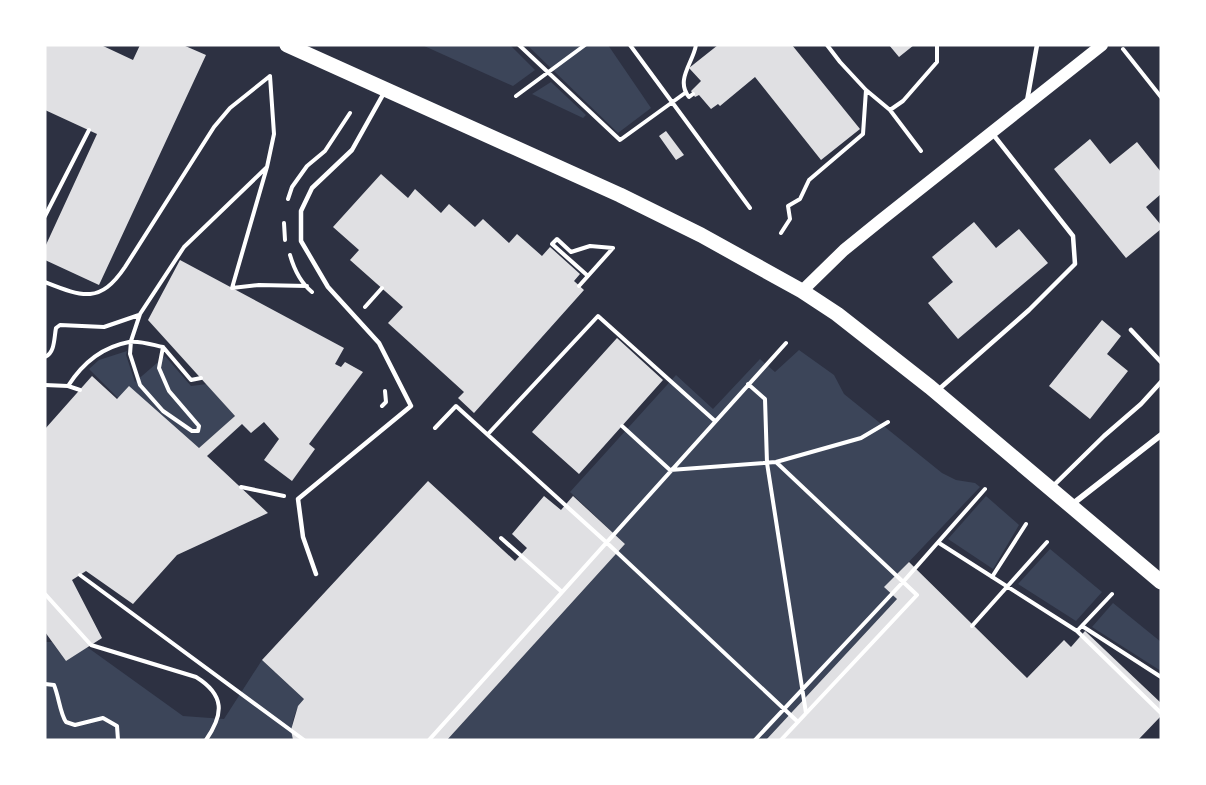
<svg xmlns="http://www.w3.org/2000/svg" width="1206" height="785" font-family="'Source Sans 3',sans-serif">
<rect width="100%" height="100%" fill="#2d3142"/>
<path fill="#3c4559" d="M422,45H510L535,70L513,86Z
M527,45H608L651,108L618,133Z
M551,82L586,115L583,118L532,94Z
M799,350L834,375L844,394L942,473L956,480L975,483L980,487L885,587L897,599L766,740H447L625,544L570,492L676,375L713,409L760,359L775,372Z
M127,351L126,355L135,382L165,356L191,386L207,384L235,416L199,448L186,466L89,369L99,360Z
M986,496L1019,525L993,569L948,539Z
M1050,549L1102,592L1076,621L1018,584Z
M1113,603L1161,642V671L1092,627Z
M45,642H52L66,661L87,647L183,716L224,719L262,660L304,699C294,710 290,726 293,740H45Z"/>
<path fill="#e0e0e3" d="M45,45H101L133,60L140,45H183L206,55L99,285L45,260V247L97,134L45,110Z
M718,45H792L860,129L821,160L755,77L720,106L718,104L711,109L699,95L695,97L691,91L701,81L689,68Z
M889,45H914L899,57Z
M666,131L684,155L676,160L659,136Z
M1090,139L1110,164L1137,142L1161,172V194L1146,207L1161,225V229L1126,258L1054,169Z
M381,174L408,198L415,189L441,213L449,204L475,227L483,219L509,243L517,234L542,256L550,247L580,274L574,281L584,290L474,413L458,398L464,392L388,323L403,307L350,260L359,250L333,227Z
M974,222L996,248L1019,229L1048,263L958,339L928,303L953,282L932,257Z
M180,260L344,348L335,364L341,367L345,362L363,372L309,444L315,449L292,481L264,460L279,439L264,422L251,433L242,424L207,456L268,513L177,555L133,604L86,571L72,580L102,638L66,661L45,632V429L92,376L117,399L129,386L199,448L235,416L148,320Z
M1102,320L1121,336L1107,354L1128,371L1090,419L1049,386Z
M617,338L663,380L579,474L532,432Z
M428,481L515,561L527,548L512,534L544,496L561,510L573,496L625,544L447,740H293L291,730L298,706L304,699L262,660Z
M909,562L1027,678L1064,640L1071,647L1085,631L1161,703V716L1138,740H766L897,599L884,587Z"/>
<g fill="none" stroke-linecap="round" stroke-linejoin="round">
<path stroke="#fff" stroke-width="4" d="M519,45L620,140L685,93
M630,45L750,208
M827,45L840,62L866,90L890,110L921,151
M1123,49L1161,97
M270,76L274,134L267,167L232,288L259,285L307,286
M693,94L689,97C675,80 693,63 696,45
M516,96L585,45
M890,110L903,101L937,62V45
M288,199L292,187L307,166L325,151L350,113
M45,216L89,130
M284,223L285,240
M781,233L790,219L788,206L800,199L809,180L863,134L866,90
M290,255C294,269 301,283 312,292
M588,276L552,244L557,239L571,252L590,246L613,248
M45,282C83,297 100,304 125,267L214,127L230,108L270,76
M579,286L613,248
M365,307L382,288
M45,357C55,353 54,338 56,328L60,325L104,327L139,315
M201,378L191,380L163,347L159,368L169,391L199,426L198,431H192L163,411L140,385L130,354L131,341L140,314L184,247L267,167
M748,384L765,399L767,463L806,713
M45,385L68,386L80,390
M68,386C82,364 102,347 129,342C139,340 153,345 163,347
M382,406L386,402L385,391
M622,426L670,470L776,462L861,438L888,422
M435,428L456,406L606,542L798,722
M488,434L598,316L715,421
M776,462L917,595L781,740
M241,487L284,496
M501,538L562,592
M939,543L1077,631L1161,713
M80,575L304,740
M992,577L1026,524
M45,594L91,645L196,677C225,695 224,714 206,740
M972,626L1047,542
M1082,626L1161,677
M1077,631L1112,594
M45,684L54,685C59,697 60,713 66,722L75,725L103,718L117,726L118,740
M429,740L786,343
M755,740L903,582L985,489"/>
<path stroke="#fff" stroke-width="4.5" d="M1027,101L1037,45
M1131,330L1161,362
M938,390L1029,310L1075,264L1073,236L992,133
M1052,487L1104,436L1141,404L1161,382
M316,574L303,537L298,499L411,406L379,343L328,287L301,241V211L312,188L352,150L385,91"/>
<path stroke="#fff" stroke-width="6" d="M1070,506L1161,435"/>
<path stroke="#fff" stroke-width="12" d="M802,291L844,250L881,220L1102,45"/>
<path stroke="#fff" stroke-width="15" d="M287,45L620,195L701,235L802,291L837,314L930,387L1161,582"/>
</g>
<rect width="1206" height="785" fill="none" stroke="#ffffff" stroke-width="93"/>
</svg>
